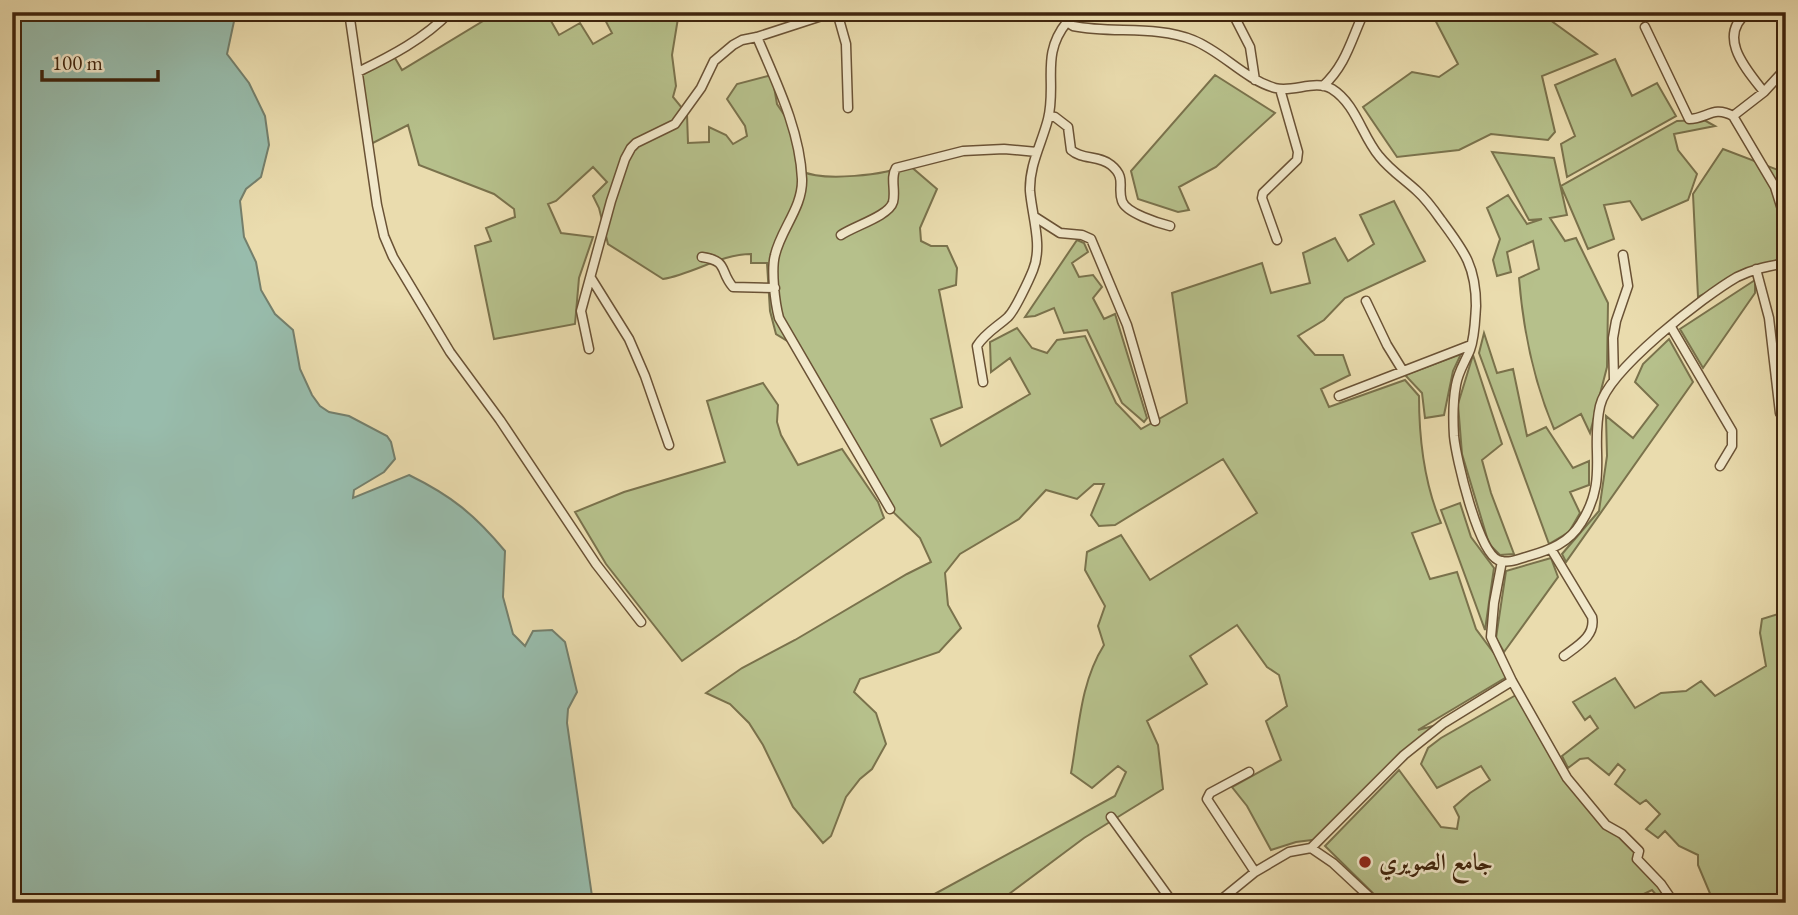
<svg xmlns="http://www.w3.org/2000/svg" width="1798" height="915" font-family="'EB Garamond',Amiri,serif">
<rect width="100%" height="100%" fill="#eadcae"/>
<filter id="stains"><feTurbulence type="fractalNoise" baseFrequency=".00286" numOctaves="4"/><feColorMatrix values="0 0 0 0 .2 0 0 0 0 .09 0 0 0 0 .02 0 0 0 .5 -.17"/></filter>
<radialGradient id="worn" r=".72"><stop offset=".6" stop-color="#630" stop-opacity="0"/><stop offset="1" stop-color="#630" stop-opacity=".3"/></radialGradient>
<path fill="#b6c08b" stroke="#7a724c" stroke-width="2" d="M498,12H548L547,14L559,35L580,23L593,44L612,33L602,14L606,12H679L672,55L676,86L673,97L687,114L688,143L709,142V127L726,135L733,144L747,136L745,126L727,99L737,84L772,75L777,104L795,131L801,171C824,182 885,175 909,165L937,189L920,228L921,241L931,246H947L957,268L956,285L939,290L962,407L931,419L941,446L1030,394L1010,358L991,372L990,342L1017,328L1032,348L1047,353L1057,340L1085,336L1116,403L1141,429L1187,403L1172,293L1262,263L1271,293L1310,283L1303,253L1335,238L1348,261L1374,244L1360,215L1394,201L1425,261L1345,298L1324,320L1298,336L1315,355H1343L1350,375L1321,389L1329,407L1405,380L1419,396C1419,440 1424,483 1441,523L1412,533L1430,579L1457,572L1476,629L1510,675L1418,730L1444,723L1404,755L1320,839L1296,842L1271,850L1247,806L1232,787L1281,760L1266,721L1287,706L1279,675L1267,667L1237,625L1190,656L1207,684L1147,721L1158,745L1163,789L1084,838L997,903H918L1115,796L1126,772L1118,766L1092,788L1071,773C1079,729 1080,683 1104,645L1098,626L1105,606L1085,570L1087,552L1121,535L1150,580L1257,513L1223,459L1115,525L1099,526L1091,515L1104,484H1094L1077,499L1046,490L1019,519L960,554L945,573L948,605L961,628L939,652L860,679L854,692L876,713L886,744L872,769L860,779L846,797L831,836L823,843L793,807L763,745L749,723L730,704L706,693L742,668L795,640L907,574L931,562L920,538L890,509L797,347L776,334L770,311L767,263H751V254C721,254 693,274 663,279L608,244L599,208L593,196L607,182L593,167L556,201L548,204L561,233L593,237L579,278L575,324L494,339L475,246L491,241L486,228L515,217L514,209L494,194L419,165L408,125L369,145L358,72L383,60L395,58L402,70Z
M1431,12H1539L1597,54L1542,76L1555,132L1548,140L1491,134L1459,150L1397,157L1363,107L1412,72L1439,77L1458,64Z
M1615,59L1632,96L1657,83L1676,116L1567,177L1561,144L1575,136L1555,85Z
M1215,75L1275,113L1216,167L1179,187L1189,210L1178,212L1138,199L1131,171Z
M1704,120L1715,126L1674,134L1678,150L1697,174L1688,200L1642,220L1630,201L1604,205L1614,239L1588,249L1561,186L1677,121Z
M1723,149L1786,173V250L1779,259L1698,297L1693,194Z
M1492,152L1554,158L1567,215L1550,218L1565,241L1576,238L1608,303L1607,367L1590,433L1581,414L1554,429C1534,382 1523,328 1519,278L1539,269L1533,241L1507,252L1511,272L1497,276L1493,260L1500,239L1487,208L1508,195L1527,224L1542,219L1529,220Z
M1077,240L1084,243L1088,252L1072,263L1079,277L1093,275L1102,287L1093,298L1104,319L1115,314L1147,418L1144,422L1122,403L1087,330L1064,333L1054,308L1035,316L1025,317Z
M1755,280V293L1703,368L1680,329Z
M1484,333L1497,373L1513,369L1527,436L1546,427L1573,468L1589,461V485L1570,492L1580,513L1569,532L1549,544L1479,353Z
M1669,339L1693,382L1566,562L1562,554L1599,511L1607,456L1606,416L1633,438L1658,405L1635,382L1643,364Z
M1461,354L1453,371L1444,415L1425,418L1422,393L1405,375Z
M1473,355L1502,444L1482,460L1491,493L1514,554L1500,555L1489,544L1462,454L1458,404Z
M763,383L778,405L777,422L781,435L798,465L842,449L878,502L884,518L682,661L606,564L575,512L624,492L725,462L707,401Z
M1460,503L1471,537L1494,568L1485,630L1441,510Z
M1551,558L1558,577L1504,652L1496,638L1506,571Z
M1778,614L1786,619V903H1714L1698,865V855L1679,846L1665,831L1658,838L1646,829L1660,814L1646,800L1640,804L1615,784L1625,770L1618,764L1609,775L1588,758L1580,759L1568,768L1562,756L1598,728L1590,716L1585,720L1573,702L1615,678L1635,708L1661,693L1686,691L1701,681L1715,696L1766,666L1760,633L1762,619Z
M1516,695L1567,779L1597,815L1639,851L1637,859L1676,903H1663L1652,890L1625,903H1383L1325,846L1399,770L1441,827L1457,829L1459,817L1454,807L1470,793L1490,780L1481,766L1437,788L1421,764L1428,748L1441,738Z"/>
<path fill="#98bcac" stroke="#747f6c" stroke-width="2" d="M12,12H236L227,54L249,83L265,116L269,145L261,177L246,189L240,201L244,237L256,262L261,290L275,314L293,330L300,369L312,395L320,406L329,412L349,416L387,436L391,442L395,459L384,472L354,490L353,498L409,475C452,496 475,515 505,551L503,597L513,634L525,646L533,631L552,630L565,642L577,692L568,709L567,723L593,903H12Z"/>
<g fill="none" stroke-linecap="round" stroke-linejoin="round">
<defs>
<path id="minor" d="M349,12L377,205L384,236L393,257L450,352L500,420L596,564L641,622
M837,12L846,44L848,108
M1063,12L1067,22L1073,26C1112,34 1156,25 1193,40C1223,52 1244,79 1275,88C1293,93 1315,79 1332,89C1356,104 1362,136 1379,156C1390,170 1404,179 1417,191C1426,199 1434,210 1441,220C1464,251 1476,266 1476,306C1475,320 1475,336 1470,350C1465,362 1458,372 1456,385C1453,401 1453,420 1454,436C1456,458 1478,551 1498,560C1508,564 1519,559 1529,556C1550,550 1569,543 1581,523C1609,479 1590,450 1600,406C1608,370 1704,296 1737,277C1753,269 1769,266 1786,263
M1232,12L1250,47L1255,80
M1748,12C1716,36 1746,69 1764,92
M1645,27L1689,119C1707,119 1713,105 1733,116L1775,187L1786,222
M757,37C776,82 800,130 802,179C803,207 781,229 775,255C771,270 775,303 779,318L890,509
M358,72C391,56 424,39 450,12
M1323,86C1346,65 1351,40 1364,12
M1049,116L1055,117L1068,127L1071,150C1082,160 1099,155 1111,165C1127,178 1117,187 1122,201C1126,213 1158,223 1170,226
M1733,116L1764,92L1786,68
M1035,217L1060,233L1082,235L1091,239L1127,325L1155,421
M841,235C854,226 889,216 893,202C896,190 890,178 896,168L963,151L1004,149L1037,152
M1277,240L1262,198L1263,193L1297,160L1298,152L1280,89
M702,257C729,261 719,271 733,287L775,288
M1756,269L1769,318L1780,413
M591,278L629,339L645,376L669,445
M1366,301L1387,345L1403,371
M1671,327L1732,431V446L1720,466
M589,349L581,311L611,201L625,159L631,148L636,143L675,124L701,88L714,61L733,45L742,40L757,37L834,12
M1614,380L1613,338L1616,321L1628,286L1623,255
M983,382L977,346C985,333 997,327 1008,317C1015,310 1029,280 1033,270C1043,246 1032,216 1030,191C1029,165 1042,143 1048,119C1057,83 1040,55 1067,22
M1339,396L1471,345
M1551,549L1592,617C1596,636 1577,646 1564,656
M1502,561L1494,603L1491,637L1512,681L1567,778L1606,825L1622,834L1639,851L1637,859L1661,884L1674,903
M1249,772L1210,793L1207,799L1255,872
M1111,817L1173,903
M1311,848L1404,755L1444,723L1512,681
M1217,903L1255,872L1289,852L1311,848L1333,863L1376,903"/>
</defs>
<use href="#minor" stroke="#6a5235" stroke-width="11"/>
<use href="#minor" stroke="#f1e8ca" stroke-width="8"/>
</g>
<circle fill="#8f2418" stroke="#f1e8ca" stroke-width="2.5" cx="1365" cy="862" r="7"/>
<g text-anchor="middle" stroke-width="5" stroke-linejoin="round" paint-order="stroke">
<g font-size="24" font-weight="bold" fill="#3f240d" stroke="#f1e8ca" text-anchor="start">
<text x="1379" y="870">جامع الصويري</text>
</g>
</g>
<rect width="1798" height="915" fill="none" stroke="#eadcae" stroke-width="42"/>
<rect x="14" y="14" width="1770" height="887" fill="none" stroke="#3f240d" stroke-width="3.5"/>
<rect x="21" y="21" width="1756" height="873" fill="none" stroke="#3f240d" stroke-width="2"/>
<path d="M42 70v10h116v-10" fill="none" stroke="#3f240d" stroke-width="3.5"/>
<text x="52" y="70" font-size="21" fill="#3f240d" stroke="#f1e8ca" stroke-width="5" paint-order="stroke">100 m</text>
<rect width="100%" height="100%" filter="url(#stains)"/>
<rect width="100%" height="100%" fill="url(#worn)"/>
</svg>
